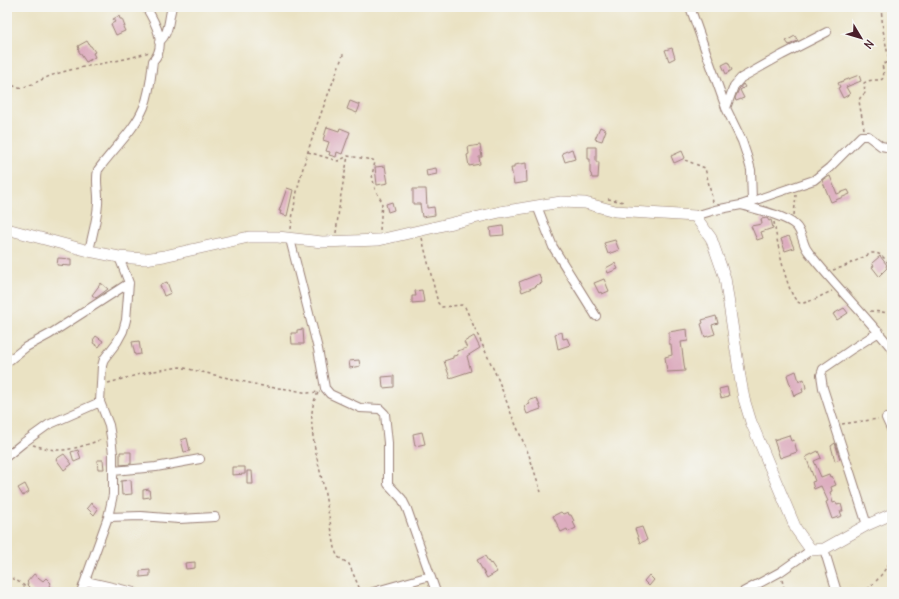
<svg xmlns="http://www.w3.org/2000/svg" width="899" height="599" font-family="Delius,sans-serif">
<rect width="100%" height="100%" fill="#f6f6f2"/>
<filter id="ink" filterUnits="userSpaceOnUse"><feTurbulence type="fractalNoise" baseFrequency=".025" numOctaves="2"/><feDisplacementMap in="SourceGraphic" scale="8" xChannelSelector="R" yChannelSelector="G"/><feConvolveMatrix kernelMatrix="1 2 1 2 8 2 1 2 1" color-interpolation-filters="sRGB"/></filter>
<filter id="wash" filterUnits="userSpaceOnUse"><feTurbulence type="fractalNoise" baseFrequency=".012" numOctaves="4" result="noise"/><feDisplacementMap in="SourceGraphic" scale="16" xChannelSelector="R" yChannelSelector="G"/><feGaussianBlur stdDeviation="0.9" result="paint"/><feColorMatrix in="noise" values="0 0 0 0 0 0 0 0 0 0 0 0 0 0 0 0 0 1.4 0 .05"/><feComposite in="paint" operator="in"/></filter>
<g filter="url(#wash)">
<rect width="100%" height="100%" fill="#eae2c3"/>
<g id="blocks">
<path fill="#ddadbf" d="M119,16L120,19H122L125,27H123L125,31L116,35L111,24L115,22L113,19Z
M795,36L798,41L789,45L786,41Z
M87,41L90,46H91L95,52L93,53L95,57L86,62L78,50L79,49L78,46Z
M672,48L675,58L669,61L665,50Z
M728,62L732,70L726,74L722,65Z
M859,75L861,81L846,87L850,94L843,98L838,88L840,87L838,83Z
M743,84L745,87L740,90L744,98L736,101L735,98L739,89Z
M350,101L360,105L357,113L347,109Z
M327,127L339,131L340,128L350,132L342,154L337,152L336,157L329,155L330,152L326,151L329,142L323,140Z
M600,127L606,130L602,141L595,139Z
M480,145L482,157H479L480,164L469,166L467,155L469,154L468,147Z
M588,147H596V162H599L598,178H592L591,174L590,173V159H588Z
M572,149L575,159L565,162L562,153Z
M682,151L685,158L674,163L671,156Z
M526,163L527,182L514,184L511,168H514V165Z
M385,166L388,183L377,185L375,167Z
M436,168L437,174L427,176L426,170Z
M830,176L837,194L848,190L850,194L831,202L822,180Z
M287,188L293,190L287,216L280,214L281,211H279Z
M413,189H426L427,208L434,207L435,215L422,217L420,204H413Z
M392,202L394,210L388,212L386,204Z
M767,218L769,221L771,220L773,228L761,232L763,238L757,240L751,226L762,224L761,219Z
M503,226L504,235L491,236L490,228Z
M789,236L794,248L785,251L781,239Z
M615,240L619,250L608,254L604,243Z
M880,256L887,265L886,266L887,268L879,276L872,267L874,266L872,263Z
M58,258L71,259V266L57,265Z
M615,263L618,269L608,273L606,268Z
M539,274L542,283L536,285L537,286L522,292L519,282Z
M604,279L609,291L602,294L601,292L599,293L594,283Z
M167,282L171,293L164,296L160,285Z
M101,283L108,289L96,298L92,295Z
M422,290L424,302L412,303V296H416L415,291Z
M844,308L848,313L837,320L833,314Z
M716,316L718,323L712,325L715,334L705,337L701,324L703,323L702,320Z
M303,329L304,344H292L291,333H297V330Z
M687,329L688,341L681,342L685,371L667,372L665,357L672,355L671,344H669V332Z
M562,332L563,339L567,338L570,345L558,349L555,334Z
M96,336L103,341L99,347L93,343L94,341L93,340Z
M474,336L480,348L467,356L471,371L450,378L444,361L453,358V356L458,355L457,351L467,348L464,342Z
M139,341L141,354L135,355L132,342Z
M359,360L360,366L350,368L349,361Z
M796,371L799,381L804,379L806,388L802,389L803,392L794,396L787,375Z
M394,376V387L383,388L382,377Z
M727,387L729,396L721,398L719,389Z
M537,398L541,409L527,414L524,406L530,404L528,401Z
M422,432L425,444L415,446L413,434Z
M789,435L791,441L794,440L797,452L780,458L774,440Z
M187,438L190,451L184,452L181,440Z
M835,443L840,459L835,461L831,446Z
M78,450L81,459L74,462L71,452Z
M818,451L821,458L814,461L821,477L829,474L830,477L832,476L836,485L831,487L832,491L830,492L833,503L836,502L837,505L841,504L843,511H840L842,516L832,519L826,502L828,501L821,486L814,489L812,482L815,481L806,457Z
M120,452H131V464L120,465Z
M64,454L72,464L64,470L56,459Z
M97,460H103L104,469H98Z
M232,467H245V474L232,475Z
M247,471H252L253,484H247Z
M131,480L132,494L122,495L121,481Z
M25,484L29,492L23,496L18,488Z
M149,489L150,497L143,498V490Z
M91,503L98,509L94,515L87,508Z
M561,512L563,514L568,512L569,515H571L574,521L573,522L576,528L568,532L567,529L561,532L553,516Z
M642,527L647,540L640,543L635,529Z
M485,556L490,564L491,563L497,572L487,578L477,560Z
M195,562V568L186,569L185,563Z
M150,570V576L140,577V571Z
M34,574L43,581L46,578L51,583L49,586L55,592H34L27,585L28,583L27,582Z
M649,575L654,580L649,586L644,581Z"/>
</g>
</g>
<g filter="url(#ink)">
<use href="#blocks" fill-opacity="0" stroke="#9a8077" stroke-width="1"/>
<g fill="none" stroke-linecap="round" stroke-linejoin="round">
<defs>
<path id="street" d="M690,7L726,108L742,141L747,156L751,170L752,201
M159,42C170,33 168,20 172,7
M726,108L734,86L741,78L782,55L827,32
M741,205C755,209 784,215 795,225C801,230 802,239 805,246C807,251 811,255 814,259C839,290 867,317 892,349
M537,206L553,247L596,316
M695,216L715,210L741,205L814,180L829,168L861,136H868L881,146L892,148
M290,239L318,349L325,388L330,394L360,408L380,409L385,414L388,443V484L402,499L407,509L436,592
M89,251C92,236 97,220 98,204C99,192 95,181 98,170C113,149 134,131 144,107C150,92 151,77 153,61C168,45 155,22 146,7
M7,362L26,347L50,334L129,283
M886,418L892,431
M7,456L23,443L48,425L100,402
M113,471L156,467L200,459
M108,517L141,516L179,519L215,517
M867,525L823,388L821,375L823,369L852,349L879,332
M824,549L837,592
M86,581L134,592
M81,592L108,517L113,495V454L111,437L109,425L100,402L102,366L104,359L117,342L123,331L126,320L129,283L119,257
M373,592L430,576
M743,592L780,572L811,550"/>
<path id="secondary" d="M7,229L89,251L119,257L145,259L164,256L249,237H278L322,242L379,240L500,212L561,202L585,203L615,211L695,216L711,238L725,278L740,377L744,399L751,422L796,529L811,550L824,549L867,525L892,514"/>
</defs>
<use href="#street" stroke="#9a8077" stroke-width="10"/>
<use href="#secondary" stroke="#9a8077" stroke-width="12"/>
<path stroke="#9a8077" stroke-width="1.5" stroke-dasharray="3 3" stroke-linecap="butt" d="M881,7L883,30L889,60
M7,83C13,86 18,88 24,87C35,84 45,77 56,74C87,64 119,63 149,52
M864,129L859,101L860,98L865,93L864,83C876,75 888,89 882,65L892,59
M308,152L338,161L348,156L373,160L375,162L372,175L375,189L382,202L380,230
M685,160L705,168L713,202
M608,199L624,202
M794,215L796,195
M774,222C776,235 787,300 800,303C808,304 824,294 832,291
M291,229C297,168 323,110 344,52
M336,233L340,200L348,156
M422,238L438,303L442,307L462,305L465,307L498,379L512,416L529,455L541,492
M833,270L843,267L872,253C882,252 886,261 892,268
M870,311L882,312L892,314
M108,383L148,372L180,367L267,387L288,389L308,393L320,392
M318,393C303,416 319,463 324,489C328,511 332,532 336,553L338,557L349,564L361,592
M842,424L878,419
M33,445C40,447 48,449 55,450C72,451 88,444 103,439
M7,575L22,584L31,592
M782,580L785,592
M567,592L569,591
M862,592C875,586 884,571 892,559"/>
<use href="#street" stroke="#fff" stroke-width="8"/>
<use href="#secondary" stroke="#fff" stroke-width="11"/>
</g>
</g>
<rect width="899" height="599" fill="none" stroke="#f6f6f2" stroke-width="24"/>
<g transform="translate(861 38) rotate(128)" stroke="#f6f6f2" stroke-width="3" paint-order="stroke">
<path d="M0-3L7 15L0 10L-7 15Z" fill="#4a1f2b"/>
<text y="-6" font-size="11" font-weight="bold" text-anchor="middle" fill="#4a1f2b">N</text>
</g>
</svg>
